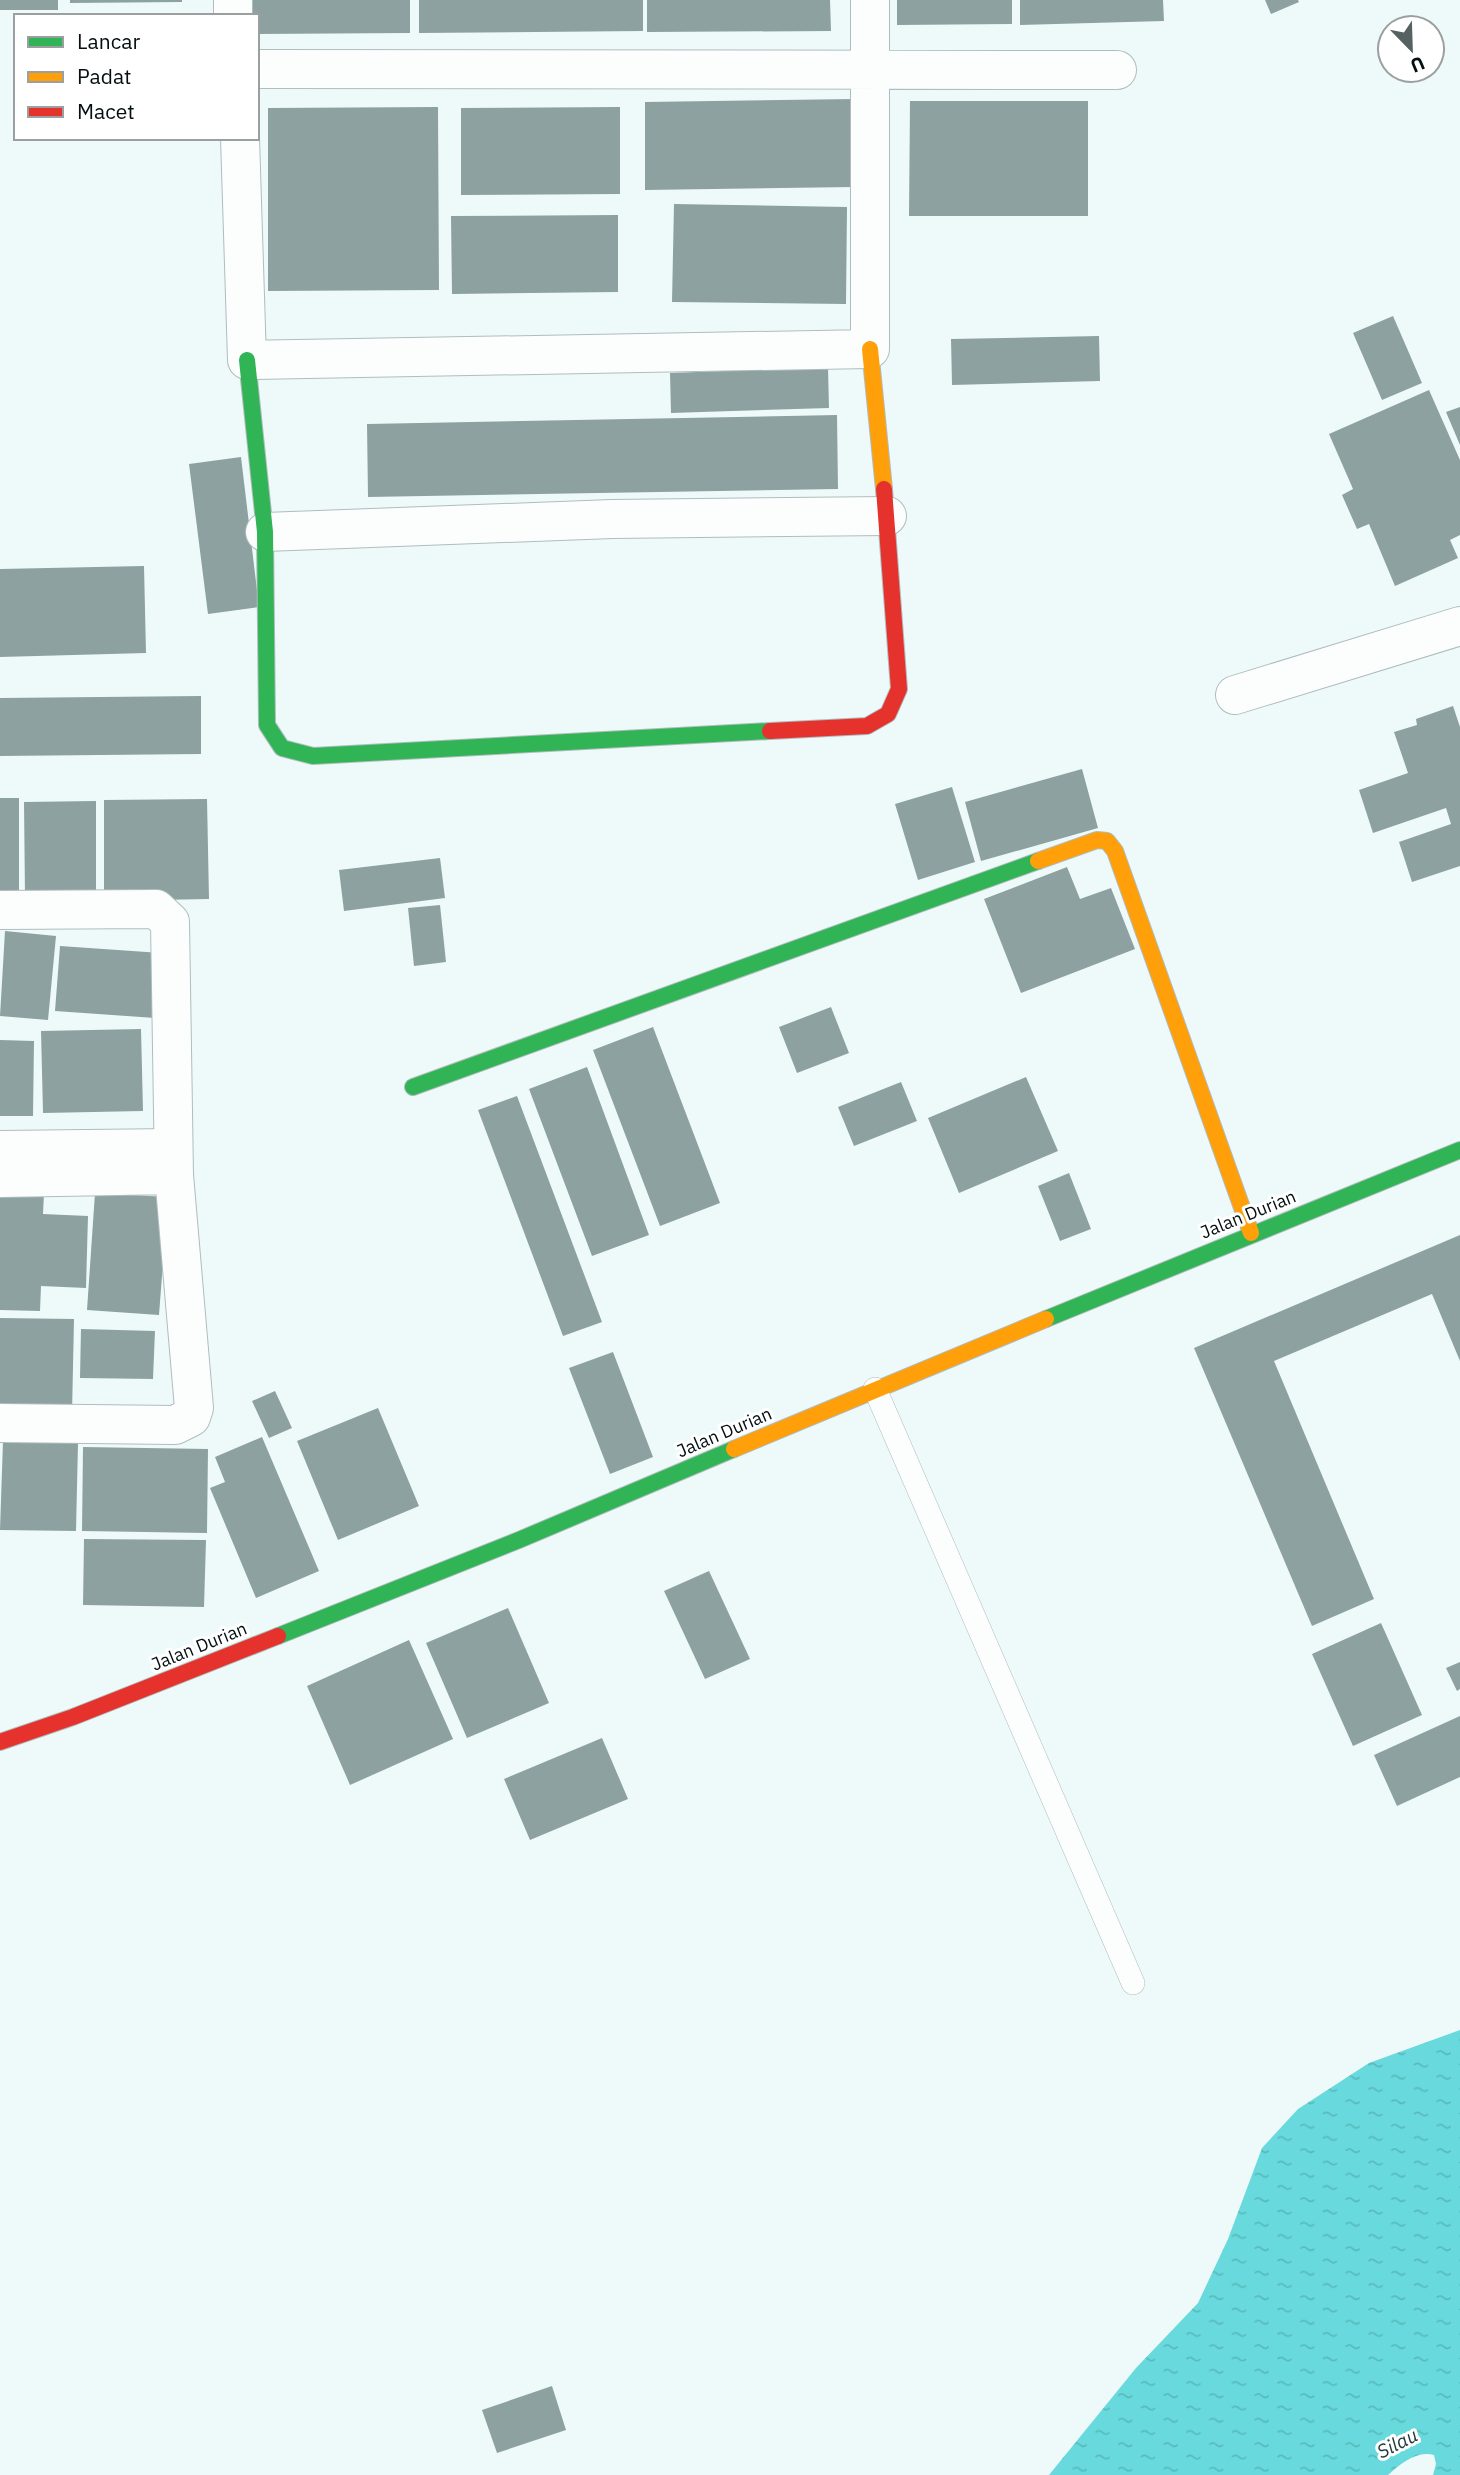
<svg xmlns="http://www.w3.org/2000/svg" width="1460" height="2475" font-family="'IBM Plex Sans',sans-serif">
	<defs>
		<pattern id="water-ripples" width="26" height="14" patternUnits="userSpaceOnUse" patternTransform="scale(1.75)"><rect width="26" height="14" fill="#68dadd"/><path d="M2 4q2-2 4 0t4 0M15 11q2-2 4 0t4 0" fill="none" stroke="#59babd"/></pattern>
	</defs>
	<rect width="100%" height="100%" fill="#eefafa"/>
	<path fill="url(#water-ripples)" d="M 1460,2030 L 1460,2475 L 1433,2475 L 1436,2464 L 1434,2455 C 1417,2450 1400,2464 1388,2475 L 1049,2475 L 1136,2368 L 1198,2303 L 1228,2239 L 1262,2148 L 1298,2109 L 1369,2063 Z"/>
	<path fill="#8da1a1" d="M 0,0 L 58,0 L 58,10 L 0,10 Z
		M 70,0 L 182,0 L 182,2 L 70,3 Z
		M 249,0 L 410,0 L 410,33 L 257,34 L 257,16 L 249,16 Z
		M 419,0 L 643,0 L 643,31 L 419,33 Z
		M 647,0 L 830,0 L 831,31 L 647,32 Z
		M 897,0 L 1012,0 L 1012,24 L 897,25 Z
		M 1020,0 L 1163,0 L 1164,21 L 1020,25 Z
		M 1265,0 L 1298,0 L 1299,2 L 1271,14 Z
		M 855,99 L 855,187 L 645,190 L 645,102 Z
		M 910,101 L 1088,101 L 1088,216 L 909,216 Z
		M 438,107 L 439,290 L 268,291 L 268,108 Z
		M 620,107 L 620,194 L 461,195 L 461,108 Z
		M 674,204 L 847,207 L 846,304 L 672,302 Z
		M 618,215 L 618,292 L 452,294 L 451,216 Z
		M 1393,316 L 1422,383 L 1382,400 L 1353,333 Z
		M 1099,336 L 1100,381 L 952,385 L 951,339 Z
		M 828,367 L 829,408 L 671,413 L 670,373 Z
		M 1429,390 L 1460,460 L 1460,535 L 1450,540 L 1458,558 L 1395,586 L 1369,524 L 1357,529 L 1342,495 L 1353,489 L 1329,434 Z
		M 1460,407 L 1460,445 L 1446,412 Z
		M 837,415 L 838,489 L 368,497 L 367,424 Z
		M 241,457 L 259,607 L 208,614 L 189,464 Z
		M 144,566 L 146,653 L 0,657 L 0,569 Z
		M 201,696 L 201,754 L 0,756 L 0,698 Z
		M 1453,706 L 1460,727 L 1460,866 L 1412,882 L 1399,842 L 1451,824 L 1446,808 L 1373,833 L 1359,790 L 1408,773 L 1394,732 L 1417,725 L 1416,719 Z
		M 1082,769 L 1098,828 L 981,861 L 965,802 Z
		M 952,787 L 975,862 L 918,880 L 895,804 Z
		M 0,798 L 19,798 L 19,895 L 0,895 Z
		M 207,799 L 209,899 L 104,901 L 104,800 Z
		M 96,801 L 96,896 L 25,897 L 24,802 Z
		M 440,858 L 445,898 L 344,911 L 339,870 Z
		M 1067,867 L 1080,899 L 1111,888 L 1135,949 L 1021,993 L 984,899 Z
		M 440,905 L 446,962 L 414,966 L 408,908 Z
		M 5,931 L 56,936 L 48,1020 L 0,1016 Z
		M 60,946 L 161,953 L 155,1018 L 55,1011 Z
		M 831,1007 L 849,1053 L 797,1073 L 779,1027 Z
		M 653,1027 L 720,1203 L 660,1226 L 593,1050 Z
		M 141,1029 L 143,1111 L 43,1113 L 41,1031 Z
		M 0,1040 L 34,1041 L 33,1116 L 0,1116 Z
		M 587,1067 L 649,1235 L 592,1256 L 529,1089 Z
		M 1026,1077 L 1058,1151 L 959,1193 L 928,1118 Z
		M 901,1082 L 917,1121 L 854,1146 L 838,1107 Z
		M 517,1096 L 602,1322 L 563,1336 L 478,1110 Z
		M 1069,1173 L 1091,1229 L 1060,1241 L 1038,1186 Z
		M 0,1192 L 44,1193 L 43,1214 L 88,1216 L 86,1288 L 41,1286 L 40,1311 L 0,1310 Z
		M 95,1193 L 168,1197 L 159,1315 L 87,1310 Z
		M 1460,1235 L 1460,1361 L 1432,1294 L 1274,1361 L 1374,1599 L 1312,1626 L 1194,1348 Z
		M 0,1318 L 74,1319 L 72,1414 L 0,1413 Z
		M 81,1329 L 155,1331 L 153,1379 L 80,1378 Z
		M 613,1352 L 653,1457 L 610,1474 L 569,1368 Z
		M 275,1391 L 292,1428 L 269,1438 L 252,1401 Z
		M 378,1408 L 419,1506 L 338,1540 L 297,1441 Z
		M 262,1437 L 319,1571 L 256,1598 L 210,1488 L 225,1482 L 215,1457 Z
		M 3,1441 L 78,1443 L 76,1531 L 0,1530 Z
		M 83,1447 L 208,1449 L 207,1533 L 82,1531 Z
		M 84,1539 L 206,1540 L 204,1607 L 83,1605 Z
		M 709,1571 L 750,1659 L 705,1679 L 664,1591 Z
		M 508,1608 L 549,1703 L 467,1738 L 426,1643 Z
		M 1381,1623 L 1422,1715 L 1353,1746 L 1312,1654 Z
		M 409,1640 L 453,1739 L 350,1785 L 307,1686 Z
		M 1460,1662 L 1460,1689 L 1457,1691 L 1446,1668 Z
		M 1460,1716 L 1460,1777 L 1397,1806 L 1374,1755 Z
		M 602,1738 L 628,1799 L 530,1840 L 504,1779 Z
		M 552,2386 L 566,2430 L 497,2453 L 482,2410 Z"/>
	<g fill="none" stroke-linecap="round" stroke-linejoin="round">
		<g stroke="#b0bcbd" stroke-width="24">
			<path id="lane" d="M 875,1389 L 1133,1983"/>
		</g>
		<g stroke="#b0bcbd" stroke-width="40">
			<path id="street" d="M 233,0 L 233,16
				M 257,69 L 1117,70
				M 240,138 L 247,360 L 870,349 L 870,0
				M 265,532 L 612,519 L 887,516
				M 1235,695 L 1460,626
				M 0,910 L 156,909 L 170,922 L 174,1175 L 194,1408 L 191,1417 L 175,1425 L 0,1423
				M 0,1150 L 173,1148
				M 0,1178 L 174,1175"/>
		</g>
		<g stroke="#b0bcbd" stroke-width="18">
			<path id="fast" d="M 247,360 L 265,532 L 267,725 L 282,748 L 313,756 L 770,731
				M 413,1087 L 1038,861
				M 1046,1319 L 1460,1150
				M 278,1636 L 519,1540 L 734,1449"/>
		</g>
		<g stroke="#b0bcbd" stroke-width="18">
			<path id="slow" d="M 870,349 L 884,489
				M 1038,861 L 1097,840 L 1107,841 L 1115,851 L 1251,1233
				M 734,1449 L 1046,1319"/>
		</g>
		<g stroke="#b0bcbd" stroke-width="18">
			<path id="jam" d="M 770,731 L 867,726 L 888,714 L 899,689 L 884,489
				M 0,1742 L 73,1717 L 278,1636"/>
		</g>
		<use href="#lane" stroke="#fcfefe" stroke-width="23"/>
		<use href="#street" stroke="#fcfefe" stroke-width="38"/>
		<use href="#fast" stroke="#30b455" stroke-width="16"/>
		<use href="#slow" stroke="#ff9f0a" stroke-width="16"/>
		<use href="#jam" stroke="#e5322d" stroke-width="16"/>
	</g>
	<g text-anchor="middle" dominant-baseline="central" stroke-width="6" stroke-linejoin="round" paint-order="stroke">
		<g font-size="18" fill="#040f10" stroke="#fff">
			<text transform="translate(1248 1214) rotate(-22)">Jalan Durian</text>
			<text transform="translate(724 1432) rotate(-23)">Jalan Durian</text>
			<text transform="translate(199 1646) rotate(-22)">Jalan Durian</text>
		</g>
		<g font-size="19" font-style="italic" fill="#20393a" stroke="#fff">
			<text transform="translate(1397 2443) rotate(-27)">Silau</text>
		</g>
	</g>
	<rect x="14" y="14" width="245" height="126" fill="#ffffff" stroke="#9b9f9f" stroke-width="2"/>
	<rect x="28" y="37" width="35" height="10" fill="#30b455" stroke="#9b9f9f" stroke-width="2"/>
	<text x="77" y="49" font-size="21" fill="#040f10">Lancar</text>
	<rect x="28" y="72" width="35" height="10" fill="#ff9f0a" stroke="#9b9f9f" stroke-width="2"/>
	<text x="77" y="84" font-size="21" fill="#040f10">Padat</text>
	<rect x="28" y="107" width="35" height="10" fill="#e5322d" stroke="#9b9f9f" stroke-width="2"/>
	<text x="77" y="119" font-size="21" fill="#040f10">Macet</text>
	<g transform="translate(1411 49) rotate(157)"><circle r="33" fill="#ffffff" stroke="#9b9f9f" stroke-width="2"/>
	<path d="M0-5L12 26L0 18L-12 26Z" fill="#566162"/>
	<text y="-10" font-size="19" font-weight="bold" text-anchor="middle" fill="#040f10">U</text>
	</g>
</svg>
